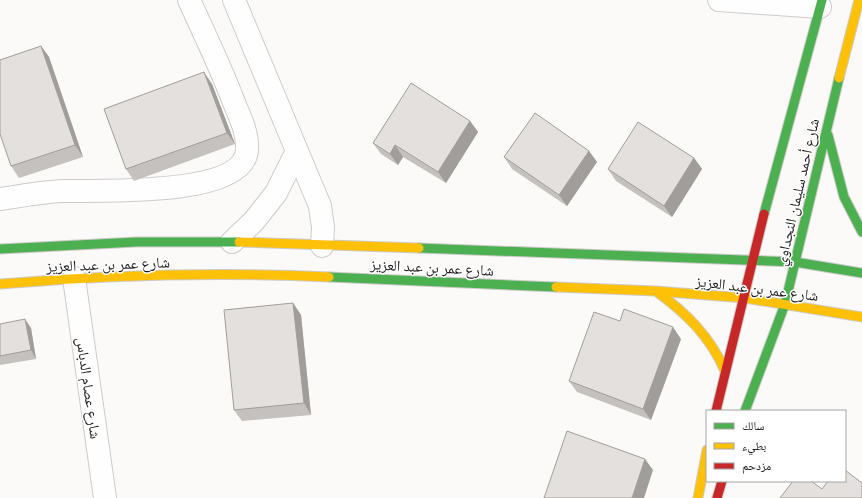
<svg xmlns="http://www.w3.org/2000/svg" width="862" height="498" font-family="'Titillium Web','Noto Naskh Arabic',sans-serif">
	<rect width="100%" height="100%" fill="#fcfaf8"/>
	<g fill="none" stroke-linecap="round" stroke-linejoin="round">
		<g stroke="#cdcbca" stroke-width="24">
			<path id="street" d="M 234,0 L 320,206 L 323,227 L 322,246
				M 719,0 L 820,7
				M 0,199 C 21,196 42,192 63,191 C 97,190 246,198 247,149 C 248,132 239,115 233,100 C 220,66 204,33 189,0
				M 232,242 L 254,221 L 276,193 L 297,151
				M 74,278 L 105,498"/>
		</g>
		<g stroke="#cdcbca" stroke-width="11">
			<path id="fast" d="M 828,135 L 844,197 L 862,232
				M 764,214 L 822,0
				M 419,248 L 795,262 L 862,273
				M 0,249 L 136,242 L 239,242
				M 329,277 L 556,287
				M 745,411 L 785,304 L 839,78"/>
		</g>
		<g stroke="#cdcbca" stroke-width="11">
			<path id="slow" d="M 839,78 L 859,0
				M 239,242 L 419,248
				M 0,284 C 109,275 220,272 329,277
				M 556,287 L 656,291 L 745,298 L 862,317
				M 656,291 C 686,313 710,336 725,371
				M 698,498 L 707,450"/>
		</g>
		<g stroke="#cdcbca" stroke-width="11">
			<path id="jam" d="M 716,411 L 764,214
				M 717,498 L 722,481"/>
		</g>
		<use href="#street" stroke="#fffefe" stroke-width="22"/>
		<use href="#fast" stroke="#4caf50" stroke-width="9"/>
		<use href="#slow" stroke="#ffc107" stroke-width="9"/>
		<use href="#jam" stroke="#c62828" stroke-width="9"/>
	</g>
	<path fill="#c4c1be" d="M 41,46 L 49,57 L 83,157 L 19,178 L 11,166 Z
		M 212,84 L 235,144 L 134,181 L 126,169 Z
		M 470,121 L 478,132 L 446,183 L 403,157 L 398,165 L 381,154 L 373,143 Z
		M 589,151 L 597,162 L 567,206 L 512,169 L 504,157 Z
		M 694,158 L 702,169 L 672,217 L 616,181 L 608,169 Z
		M 293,303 L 301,315 L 311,415 L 242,421 L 234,410 Z
		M 620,321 L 681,339 L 651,420 L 577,392 L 569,381 Z
		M 0,324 L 31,328 L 36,359 L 0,365 Z"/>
	<path fill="#a09d9b" d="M 41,46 L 49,57 L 83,157 L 75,145 Z
		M 204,72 L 212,84 L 235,144 L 227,133 Z
		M 470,121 L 478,132 L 446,183 L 438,172 Z
		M 395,145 L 403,157 L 398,165 L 390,154 Z
		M 589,151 L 597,162 L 567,206 L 559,195 Z
		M 694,158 L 702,169 L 672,217 L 664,206 Z
		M 293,303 L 301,315 L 311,415 L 304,403 Z
		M 25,319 L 31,328 L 36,359 L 31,350 Z
		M 673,327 L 681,339 L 651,420 L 643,409 Z
		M 645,459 L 653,470 L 644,498 L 632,498 Z"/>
	<path fill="#e4e0dd" stroke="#a09d9b" d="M 41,46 L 75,145 L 11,166 L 0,134 L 0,60 Z
		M 204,72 L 227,133 L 126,169 L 104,109 Z
		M 411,83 L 470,121 L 438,172 L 395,145 L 390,154 L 373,143 Z
		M 535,113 L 589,151 L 559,195 L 504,157 Z
		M 638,122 L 694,158 L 664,206 L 608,169 Z
		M 293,303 L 304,403 L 234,410 L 224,310 Z
		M 624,309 L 673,327 L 643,409 L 569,381 L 594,312 L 620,321 Z
		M 25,319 L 31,350 L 0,356 L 0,324 Z
		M 567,431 L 645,459 L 632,498 L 544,498 Z
		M 845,470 L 862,483 L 862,498 L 780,498 L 793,481 L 811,481 L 822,489 L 828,481 L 845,481 Z"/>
	<g text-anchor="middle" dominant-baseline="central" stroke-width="3" stroke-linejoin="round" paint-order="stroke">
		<g font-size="15" fill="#1f1c1c" stroke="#fff">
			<text transform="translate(797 192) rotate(-77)">شارع أحمد سليمان النجداوي</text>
			<text transform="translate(108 264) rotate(-2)">شارع عمر بن عبد العزيز</text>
			<text transform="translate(432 267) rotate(3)">شارع عمر بن عبد العزيز</text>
			<text transform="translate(757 288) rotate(7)">شارع عمر بن عبد العزيز</text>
			<text transform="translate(89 388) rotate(82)">شارع عصام الدباس</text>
		</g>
	</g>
	<rect x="706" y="410" width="140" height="72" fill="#ffffff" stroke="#a5a4a4"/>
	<rect x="714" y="423" width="20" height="6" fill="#4caf50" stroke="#a5a4a4"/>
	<text x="742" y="430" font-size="12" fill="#1f1c1c">سالك</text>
	<rect x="714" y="443" width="20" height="6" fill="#ffc107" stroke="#a5a4a4"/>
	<text x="742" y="450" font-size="12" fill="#1f1c1c">بطيء</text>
	<rect x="714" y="463" width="20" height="6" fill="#c62828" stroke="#a5a4a4"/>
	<text x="742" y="470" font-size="12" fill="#1f1c1c">مزدحم</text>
</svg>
